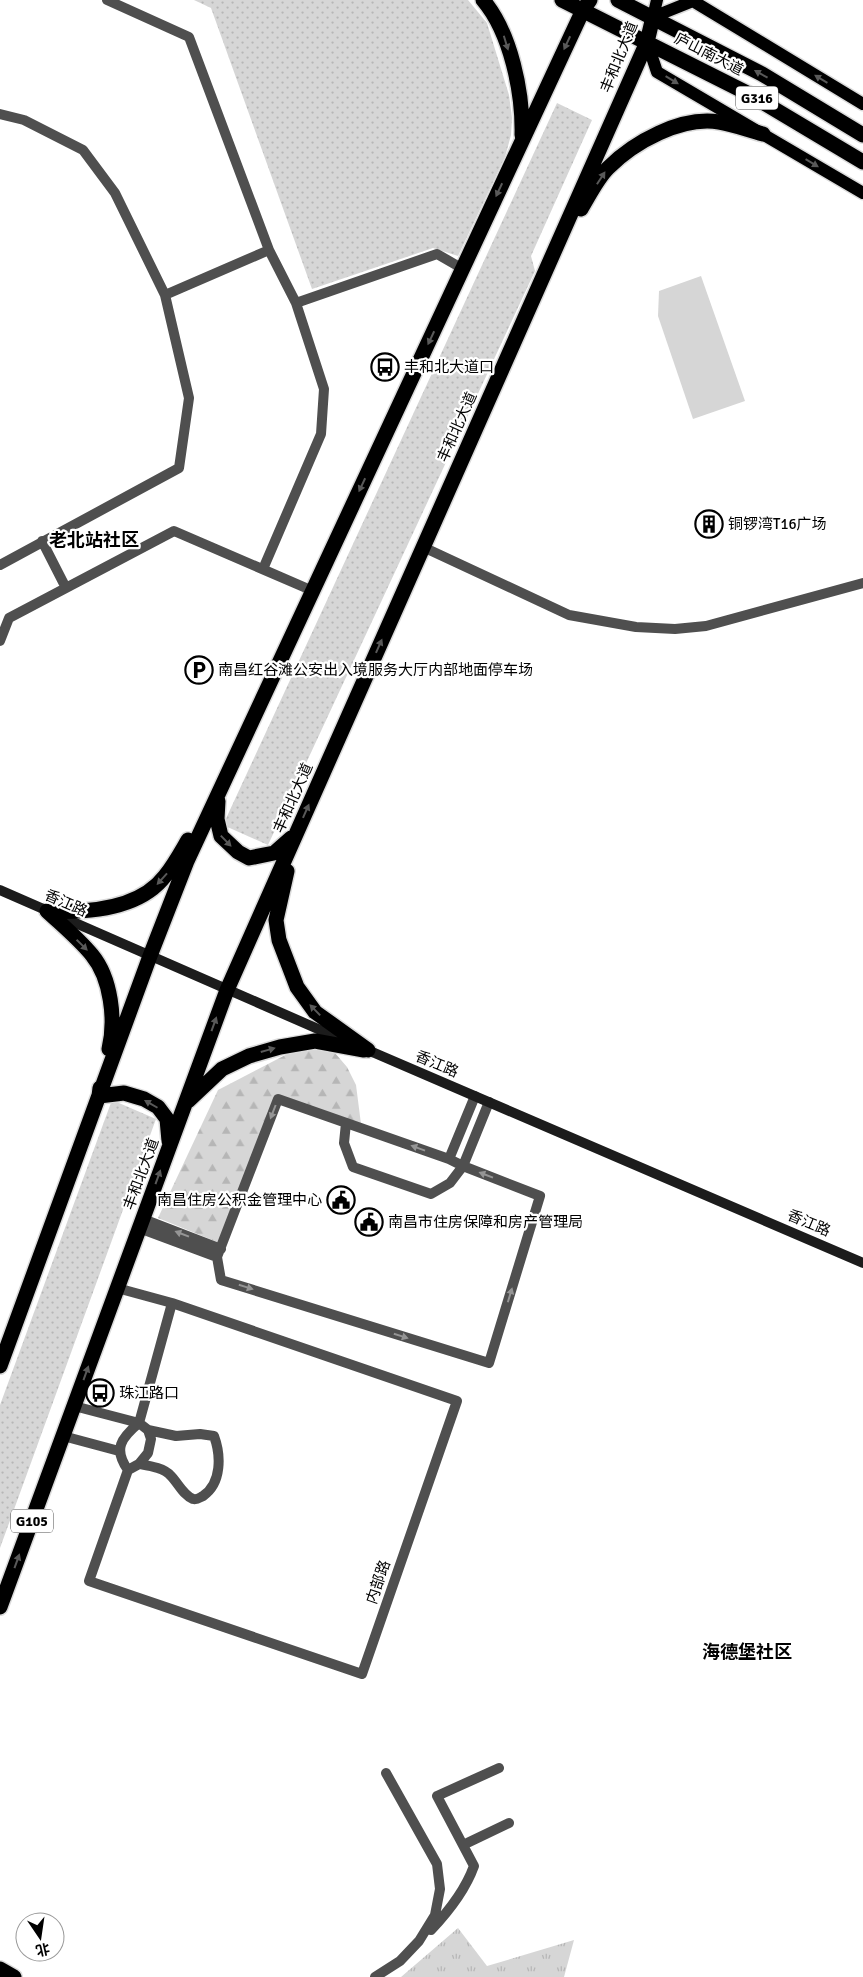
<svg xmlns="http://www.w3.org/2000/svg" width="863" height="1977" font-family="Signika,'Noto Sans SC',sans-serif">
	<defs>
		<pattern id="grass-tufts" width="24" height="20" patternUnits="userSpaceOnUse" patternTransform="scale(1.25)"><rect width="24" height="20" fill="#d6d6d6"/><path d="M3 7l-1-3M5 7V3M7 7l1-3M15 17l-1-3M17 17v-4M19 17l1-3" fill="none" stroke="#b6b6b6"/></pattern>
		<pattern id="forest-firs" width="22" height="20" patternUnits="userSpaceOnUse" patternTransform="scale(1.25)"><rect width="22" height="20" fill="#d6d6d6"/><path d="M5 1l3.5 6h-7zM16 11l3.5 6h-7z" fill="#b6b6b6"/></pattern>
		<pattern id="park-dots" width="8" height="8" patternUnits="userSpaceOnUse" patternTransform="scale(1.25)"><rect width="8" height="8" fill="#d6d6d6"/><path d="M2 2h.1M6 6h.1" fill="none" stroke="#b6b6b6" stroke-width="1.8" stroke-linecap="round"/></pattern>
	</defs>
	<rect width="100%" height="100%" fill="#fff"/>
	<path fill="url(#grass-tufts)" d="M 458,1928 L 487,1966 L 574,1940 L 564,1977 L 401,1977 Z"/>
	<path fill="url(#forest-firs)" d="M 329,1046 L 347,1067 L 356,1085 L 361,1124 L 276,1095 L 222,1244 L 158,1218 L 218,1090 L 297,1049 Z"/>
	<path fill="url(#park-dots)" d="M 194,0 L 468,0 L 487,23 L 509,95 L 512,118 L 511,135 L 505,157 L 458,256 L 433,248 L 312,289 L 211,8 Z
		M 557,103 L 592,120 L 531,256 L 535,271 L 268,845 L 223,825 Z
		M 112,1100 L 156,1119 L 0,1548 L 0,1405 Z"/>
	<path fill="#d6d6d6" d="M 701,276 L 745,401 L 693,419 L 658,316 L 659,291 Z"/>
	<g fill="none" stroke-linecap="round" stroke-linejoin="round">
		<g stroke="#dbdbdb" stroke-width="15">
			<path id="primary" d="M 653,17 L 693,1 L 863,104
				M 653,17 L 657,0
				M 647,42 L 657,72 L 863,193"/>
		</g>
		<g stroke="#dbdbdb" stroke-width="18">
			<path id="highway" d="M 483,0 C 511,33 523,93 522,135
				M 562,0 L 749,94 L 863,162
				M 618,0 L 762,74 L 863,135
				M 581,209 C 589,196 597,179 608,168 C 634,142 681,116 719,122 C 733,124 748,130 763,134
				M 218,801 L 217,819 L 221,836 L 238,852 L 249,858 L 274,853 L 291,838
				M 287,871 L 276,920 L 279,940 L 297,987 L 315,1012 L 368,1050
				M 47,911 C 62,925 79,939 92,955 C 111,978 116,1020 109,1049
				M 47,911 C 87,913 139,910 165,876 C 174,865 181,852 188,840
				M 100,1088 L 99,1096 L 124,1093 L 144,1099 L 158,1107 L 167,1119 L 169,1141
				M 188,1101 L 222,1069 L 249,1056 L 280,1047 L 315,1041 L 364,1050
				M 0,1366 L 150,956 L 187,861 L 583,10 L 590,0
				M 0,1607 L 227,990 L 647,42 L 653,17
				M 0,1969 L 14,1977"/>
		</g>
		<path stroke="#4f4f4f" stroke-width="10" d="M 107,0 L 189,37 L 269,250 L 296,303 L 437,254 L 463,269
			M 0,114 L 24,120 L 83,150 L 115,193 L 165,295 L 189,398 L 179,468 L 0,565
			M 165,295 L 269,250
			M 42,541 L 66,588
			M 263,569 L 321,434 L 324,389 L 296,303
			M 0,641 L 9,618 L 174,531 L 313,591
			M 463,1845 L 509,1823
			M 431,1930 C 449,1911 465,1891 474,1866 L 437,1796 L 499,1768
			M 375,1977 L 400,1961 L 419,1941 L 435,1915 L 440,1889 L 437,1864 L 386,1773"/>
		<path stroke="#4f4f4f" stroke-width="10" d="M 423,547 L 569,615 L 636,627 L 675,629 L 706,626 L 863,583
			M 475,1096 L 449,1159 L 278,1099 L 217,1257 L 221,1280 L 489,1363 L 540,1196 L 463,1166 L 489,1102
			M 346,1123 L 344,1143 L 353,1167 L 431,1194 L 450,1183 L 463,1166 L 449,1159
			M 143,1219 L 221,1249
			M 139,1228 L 217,1257
			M 117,1288 L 172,1303 L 457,1401 L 362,1674 L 89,1581 L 128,1470
			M 74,1406 L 139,1423 L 148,1430 L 151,1439 L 148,1453 L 139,1464 L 128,1470 C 113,1449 121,1438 139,1423 L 172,1303
			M 63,1436 L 119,1451
			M 139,1464 C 150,1466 164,1468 171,1476 C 178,1483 183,1495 193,1499 C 197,1500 199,1498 203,1496 C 222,1483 221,1455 214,1436 L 200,1434 L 176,1436 L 148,1430"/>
		<path stroke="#1c1c1c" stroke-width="10" d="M 0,890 L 350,1043
			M 363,1048 L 863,1263"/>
		<use href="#primary" stroke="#000" stroke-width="12"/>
		<use href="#highway" stroke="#000" stroke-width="15"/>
	</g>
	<defs><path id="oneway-solid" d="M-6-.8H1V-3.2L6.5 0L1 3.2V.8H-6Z" transform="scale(1.25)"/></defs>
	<g fill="#595959">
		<use href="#oneway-solid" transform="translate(506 43) rotate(73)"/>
		<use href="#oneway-solid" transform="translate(567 43) rotate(115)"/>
		<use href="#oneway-solid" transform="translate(761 74) rotate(-151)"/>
		<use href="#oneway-solid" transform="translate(821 79) rotate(-149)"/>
		<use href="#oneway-solid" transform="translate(672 80) rotate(31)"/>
		<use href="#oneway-solid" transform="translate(812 163) rotate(31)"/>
		<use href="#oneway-solid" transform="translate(601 178) rotate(-57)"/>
		<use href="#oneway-solid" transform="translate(499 190) rotate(115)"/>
		<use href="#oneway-solid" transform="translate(431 338) rotate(115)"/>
		<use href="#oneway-solid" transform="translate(362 485) rotate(115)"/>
		<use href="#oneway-solid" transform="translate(379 646) rotate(-66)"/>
		<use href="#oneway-solid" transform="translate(306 811) rotate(-66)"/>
		<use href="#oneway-solid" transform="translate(226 841) rotate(46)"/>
		<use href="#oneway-solid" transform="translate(162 879) rotate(132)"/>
		<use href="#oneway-solid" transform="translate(82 945) rotate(44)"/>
		<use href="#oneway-solid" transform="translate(315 1010) rotate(-134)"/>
		<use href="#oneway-solid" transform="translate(214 1024) rotate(-70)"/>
		<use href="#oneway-solid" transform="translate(268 1050) rotate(-16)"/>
		<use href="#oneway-solid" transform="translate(151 1104) rotate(-150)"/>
		<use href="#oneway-solid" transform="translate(158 1177) rotate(-70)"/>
		<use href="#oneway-solid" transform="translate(86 1373) rotate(-70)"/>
		<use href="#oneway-solid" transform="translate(17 1561) rotate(-70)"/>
	</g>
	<g fill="#959595">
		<use href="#oneway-solid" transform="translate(273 1112) rotate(111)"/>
		<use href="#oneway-solid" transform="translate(418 1148) rotate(-160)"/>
		<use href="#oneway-solid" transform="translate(486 1175) rotate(-159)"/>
		<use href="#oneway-solid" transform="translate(182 1234) rotate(-159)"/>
		<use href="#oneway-solid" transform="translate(246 1287) rotate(17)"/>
		<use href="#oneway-solid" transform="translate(510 1295) rotate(-73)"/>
		<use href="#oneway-solid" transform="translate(401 1336) rotate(17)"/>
	</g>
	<defs>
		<g id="bus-ring" transform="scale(1.4375)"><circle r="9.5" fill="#fff" stroke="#000" stroke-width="1.5"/><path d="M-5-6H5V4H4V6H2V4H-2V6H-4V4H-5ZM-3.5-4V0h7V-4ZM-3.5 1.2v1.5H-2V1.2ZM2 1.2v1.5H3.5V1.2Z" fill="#000"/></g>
		<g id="building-ring" transform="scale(1.4375)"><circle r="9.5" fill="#fff" stroke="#000" stroke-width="1.5"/><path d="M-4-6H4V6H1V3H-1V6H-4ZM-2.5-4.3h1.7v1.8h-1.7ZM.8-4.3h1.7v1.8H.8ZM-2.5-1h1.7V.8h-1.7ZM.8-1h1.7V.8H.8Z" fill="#000"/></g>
		<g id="parking-ring" transform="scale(1.4375)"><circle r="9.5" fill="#fff" stroke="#000" stroke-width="1.5"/><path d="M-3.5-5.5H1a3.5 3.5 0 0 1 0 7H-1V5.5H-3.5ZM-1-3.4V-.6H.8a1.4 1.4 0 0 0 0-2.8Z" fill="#000"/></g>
		<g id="civic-ring" transform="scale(1.4375)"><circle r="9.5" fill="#fff" stroke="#000" stroke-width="1.5"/><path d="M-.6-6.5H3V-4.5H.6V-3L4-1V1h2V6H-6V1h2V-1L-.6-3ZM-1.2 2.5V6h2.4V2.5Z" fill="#000"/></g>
	</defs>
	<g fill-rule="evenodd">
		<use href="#bus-ring" x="385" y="367"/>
		<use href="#building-ring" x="709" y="524"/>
		<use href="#parking-ring" x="199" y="670"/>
		<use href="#civic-ring" x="341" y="1200"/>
		<use href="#civic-ring" x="369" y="1222"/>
		<use href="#bus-ring" x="100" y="1393"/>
	</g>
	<g text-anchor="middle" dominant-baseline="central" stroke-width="4.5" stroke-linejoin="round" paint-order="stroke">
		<g fill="#fff" stroke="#4c4c4c" stroke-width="1">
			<rect x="736" y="86.5" width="42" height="23" rx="4"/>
			<rect x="11" y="1509.5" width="42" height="23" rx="4"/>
		</g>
		<g font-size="14" font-weight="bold" fill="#000">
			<text x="757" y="98">G316</text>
			<text x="32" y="1521">G105</text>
		</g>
		<g font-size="15" fill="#000" stroke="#fff">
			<text transform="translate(709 54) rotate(27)">庐山南大道</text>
			<text transform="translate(619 57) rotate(-68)">丰和北大道</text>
			<text transform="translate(457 427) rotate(-66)">丰和北大道</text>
			<text transform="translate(293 798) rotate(-66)">丰和北大道</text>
			<text transform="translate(66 903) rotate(24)">香江路</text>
			<text transform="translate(437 1064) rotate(23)">香江路</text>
			<text transform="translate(141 1174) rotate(-70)">丰和北大道</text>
			<text transform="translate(809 1223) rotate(23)">香江路</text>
			<text transform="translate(378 1582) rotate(-71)">内部路</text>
		</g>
		<g font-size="15" fill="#000" stroke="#fff" text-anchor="start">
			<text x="404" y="367">丰和北大道口</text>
			<text x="728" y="524">铜锣湾T16广场</text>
			<text x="218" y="670">南昌红谷滩公安出入境服务大厅内部地面停车场</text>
			<text x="322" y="1200" text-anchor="end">南昌住房公积金管理中心</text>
			<text x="388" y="1222">南昌市住房保障和房产管理局</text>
			<text x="119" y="1393">珠江路口</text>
		</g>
		<g font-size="18" font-weight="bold" fill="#000" stroke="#fff">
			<text x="94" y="540">老北站社区</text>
			<text x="747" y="1652">海德堡社区</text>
		</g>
	</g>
	<g transform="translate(40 1937) rotate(167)"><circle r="24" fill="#ffffff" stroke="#999999"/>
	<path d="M0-4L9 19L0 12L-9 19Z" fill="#000000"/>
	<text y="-8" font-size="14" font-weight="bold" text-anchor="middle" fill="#000000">北</text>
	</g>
</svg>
